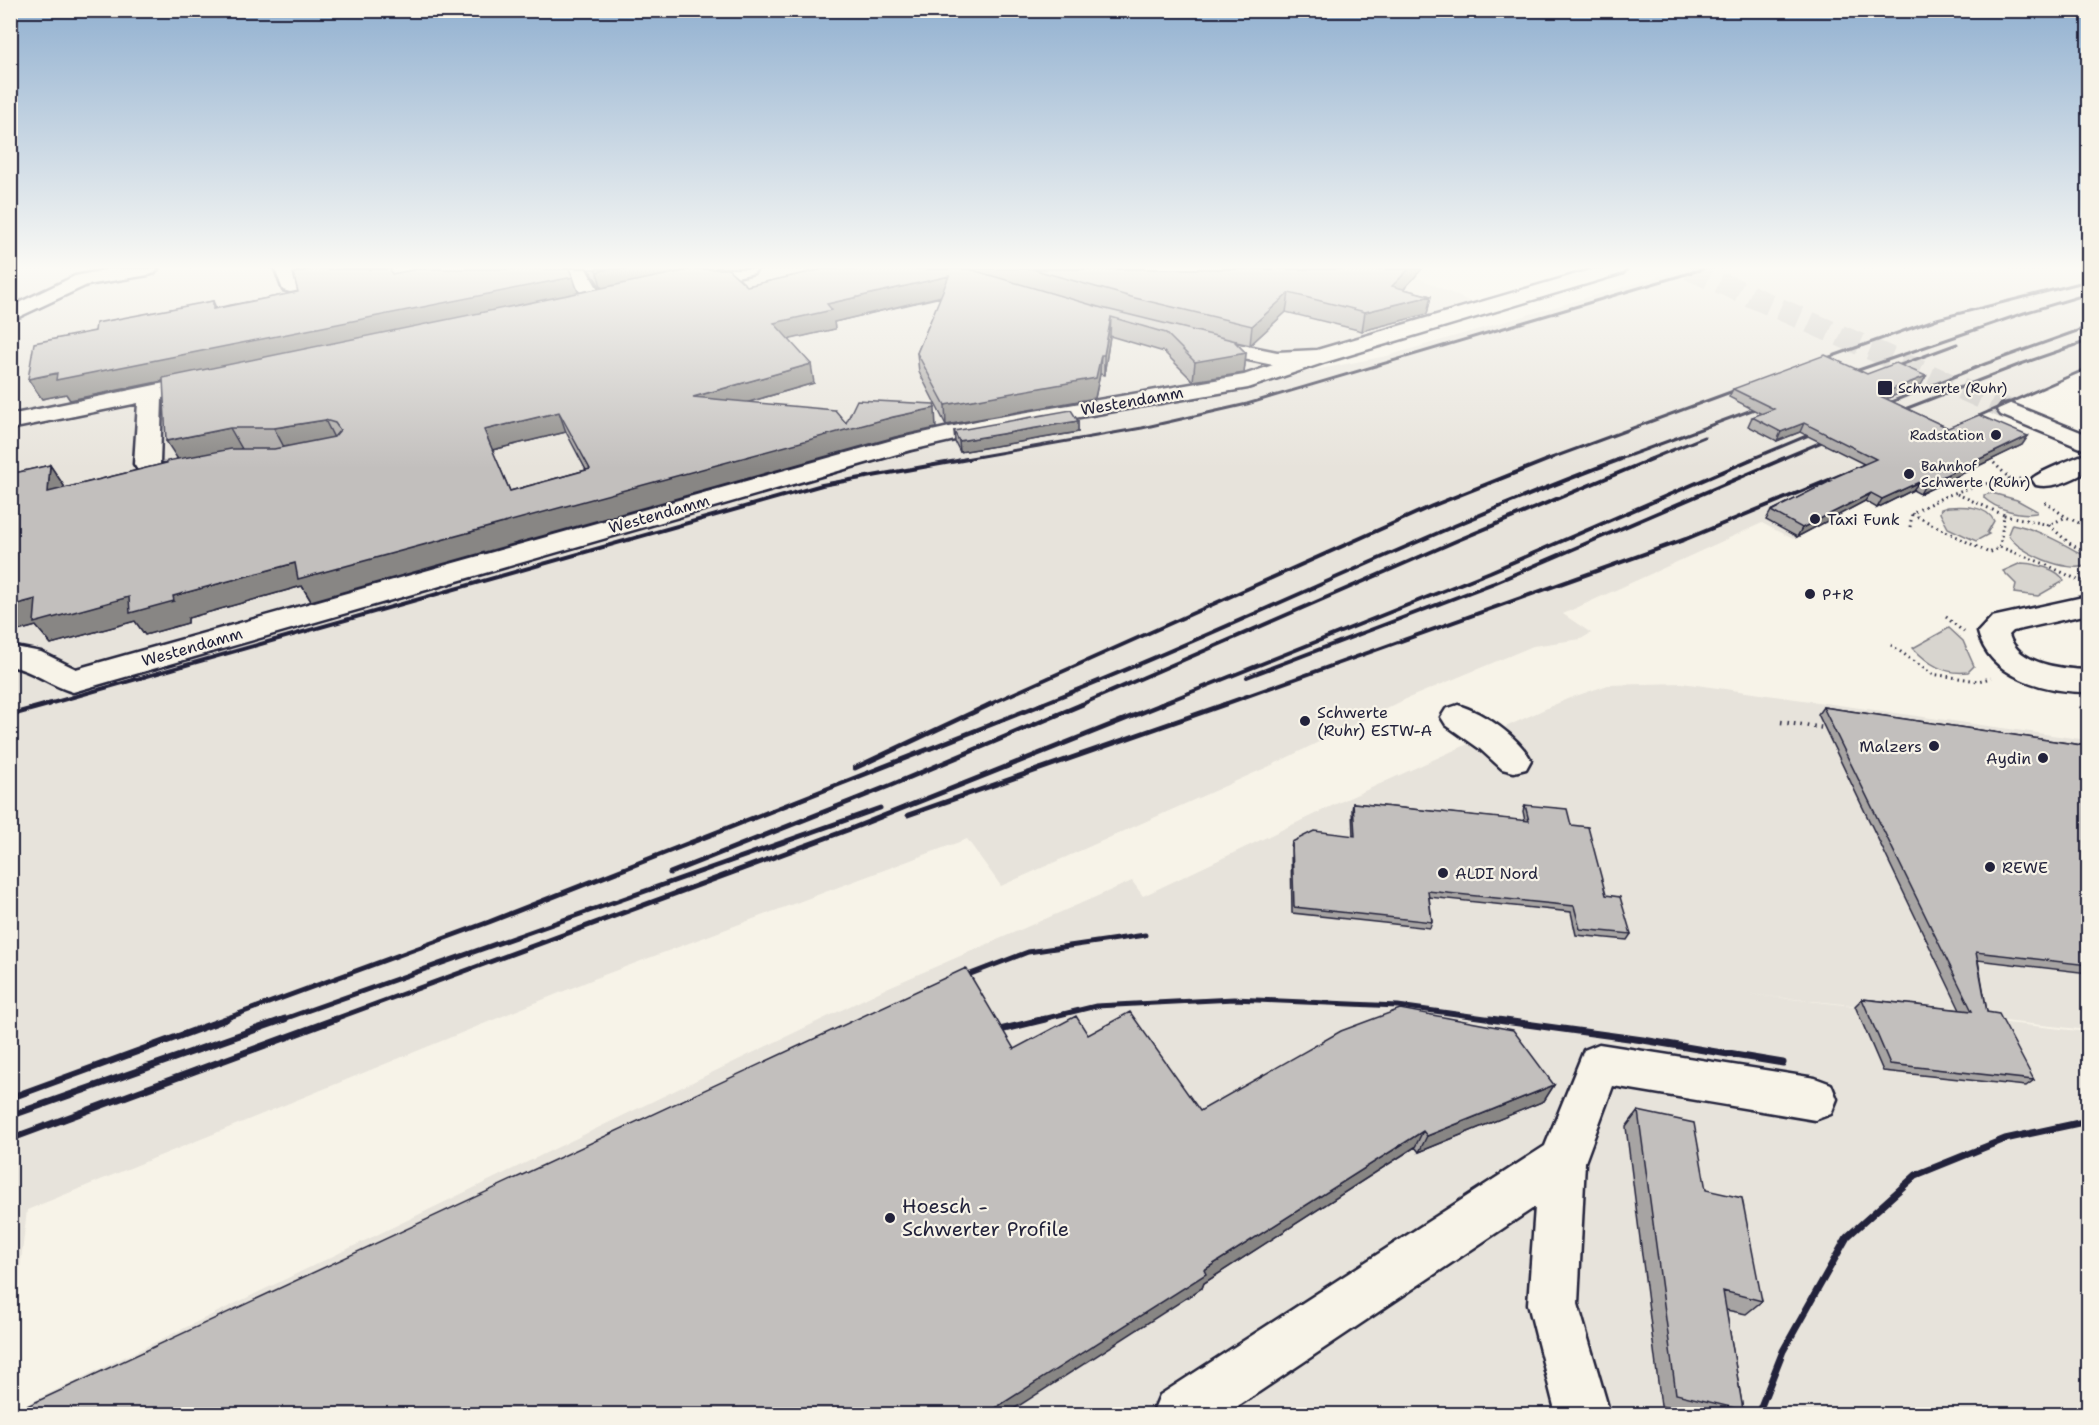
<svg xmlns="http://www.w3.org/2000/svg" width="2099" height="1425" font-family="'Shantell Sans',sans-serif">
	<rect width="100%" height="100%" fill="#f7f3e8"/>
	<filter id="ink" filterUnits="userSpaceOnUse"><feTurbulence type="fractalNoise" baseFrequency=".0167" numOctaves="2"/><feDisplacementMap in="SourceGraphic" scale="12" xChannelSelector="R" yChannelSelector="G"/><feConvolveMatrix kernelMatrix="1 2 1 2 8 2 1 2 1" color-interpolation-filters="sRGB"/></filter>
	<g filter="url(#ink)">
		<path fill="#e7e3db" d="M 11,269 L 1406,269 L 1404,271 L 1477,305 L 1252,374 L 962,426 L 73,681 L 907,449 L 1387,356 L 1685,269 L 2088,269 L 2088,368 L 1968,420 L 2023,445 L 1920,494 L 1913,491 L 1877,508 L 1862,500 L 1845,512 L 1793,539 L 1762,523 L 1563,614 L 1591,633 L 1581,639 L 1533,646 L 1406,699 L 1272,765 L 1001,886 L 967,839 L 601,976 L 27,1210 L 13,1329 L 11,1330 Z
			M 1682,683 L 2080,739 L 2088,743 L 2088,1030 L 1747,994 L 2088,1032 L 2088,1414 L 11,1414 L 11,1412 L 889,987 L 1132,881 L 1143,896 L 1338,803 L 1567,699 L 1608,685 Z"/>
		<path fill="#d8d5cf" stroke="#7d7c85" stroke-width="1.5" d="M 1992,493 L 2017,500 L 2037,511 L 2036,513 C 2020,516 1996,509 1984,498 L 1984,495 Z
			M 1948,507 C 1963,506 1986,505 1994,521 L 1987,533 L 1989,534 L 1976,541 L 1948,528 L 1940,513 L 1941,509 Z
			M 2012,524 C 2035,528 2068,546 2088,558 L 2088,565 C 2069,574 2017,553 2008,534 Z
			M 2021,563 C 2034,563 2059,569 2064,581 L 2038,596 L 2014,593 L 2016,584 L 2003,571 Z
			M 1949,628 L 1963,641 L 1974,666 L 1968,672 C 1945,675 1928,664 1913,648 Z"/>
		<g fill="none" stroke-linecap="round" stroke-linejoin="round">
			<path stroke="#ccc9c5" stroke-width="22" stroke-dasharray="22 11" stroke-linecap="butt" d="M 1689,269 L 2009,410"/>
			<g stroke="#22223b" stroke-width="5">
				<path id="minor" d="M 110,269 L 158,269 L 155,273 L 148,275 L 87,285 L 10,321 L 10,307 L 75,276 Z
					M 275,269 L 295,269 L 298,278 L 346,269 L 389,269 L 386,273 L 379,275 L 290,292 L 283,290 Z
					M 566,269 L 586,269 L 605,301 L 602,305 L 595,307 L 588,305 Z
					M 718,269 L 757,269 L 754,273 L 687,288 L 680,286 L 677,282 L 680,278 Z
					M 1594,269 L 1626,269 L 1623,273 L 1326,362 L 1248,388 L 981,434 L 911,450 L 73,692 C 51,686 33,670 10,666 L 10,646 L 41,652 L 76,669 L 896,439 L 981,420 L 1244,375 L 1273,365 L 1195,349 L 1192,344 L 1195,339 L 1203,337 L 1277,352 L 1317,350 Z
					M 208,374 L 216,376 L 220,381 L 216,386 L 162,398 L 160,464 C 174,466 187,460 201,464 L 205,469 L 201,474 L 171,481 L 141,475 L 134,464 L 138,403 L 10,429 L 10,415 Z
					M 2088,453 L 2088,471 C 2073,479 2054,489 2036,485 L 2032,479 C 2036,473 2079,456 2088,453 Z
					M 2088,596 L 2088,614 L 2013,631 L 2009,635 C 2018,665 2062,669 2088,670 L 2088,692 C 2046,692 1990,678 1978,632 L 1992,617 Z
					M 1458,705 C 1484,713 1518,736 1531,760 L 1526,769 L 1514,772 L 1502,769 L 1480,749 L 1446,725 L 1441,717 L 1446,709 Z
					M 1599,1044 L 1815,1078 L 1831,1084 L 1837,1099 L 1831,1114 L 1815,1120 L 1613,1086 L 1585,1162 L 1578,1304 L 1610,1414 L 1556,1414 L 1528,1304 L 1535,1207 L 1226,1414 L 1152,1414 L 1160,1395 L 1545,1146 L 1584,1050 Z"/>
			</g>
			<g stroke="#22223b" stroke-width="5">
				<path id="major" d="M 2009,403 L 2088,435 L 2088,451 L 2001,415 L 1997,410 L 2001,405 Z"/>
			</g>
			<path stroke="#22223b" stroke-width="3" stroke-dasharray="1.5 4" stroke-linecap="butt" d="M 1990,459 L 2011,480
				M 1957,494 L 2004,515 L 2000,547
				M 2045,502 L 2066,517 L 2088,527
				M 1912,514 L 1989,553 L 2000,547 L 2045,564 L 2080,581 L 2088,578
				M 2004,515 L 2049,525 L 2066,517
				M 2049,525 L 2069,543 L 2088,554
				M 1910,527 L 1912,514 C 1945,493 1981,482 2020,479
				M 1946,617 L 1965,633
				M 1891,645 L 1932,674 L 1978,681 L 1991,678"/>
			<path stroke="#22223b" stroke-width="4.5" stroke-dasharray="1.5 5" stroke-linecap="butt" d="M 2081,706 L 2088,719
				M 1781,722 L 1824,728"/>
			<use href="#minor" fill="#f7f3e8" fill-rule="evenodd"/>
			<use href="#major" fill="#f7f3e8" fill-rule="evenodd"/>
			<path stroke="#22223b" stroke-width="3" d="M 1813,363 L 1937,319 L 2088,281
				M 1884,371 L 1957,344
				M 1841,376 L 2024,313 L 2088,294
				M 1876,408 L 1985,364 L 2088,327
				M 1892,414 L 2021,364 L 2088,341
				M 1965,422 L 2088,368
				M 959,460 L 1142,428 L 1247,404 L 1703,269
				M 1546,460 L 1747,386
				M 1617,460 L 1768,404
				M 1648,460 L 1704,437
				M 1749,460 L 1823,429
				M 1779,460 L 1836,436"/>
			<path stroke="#22223b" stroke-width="4" d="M 1247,677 L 1494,583 L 1783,459
				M 45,705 L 822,485 L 968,459
				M 988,705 L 1432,506 L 1550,459
				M 1039,705 C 1235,628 1424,532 1621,459
				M 1080,705 L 1456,541 L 1652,459
				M 1159,705 L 1490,572 L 1752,459
				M 1222,705 L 1686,539 L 1841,475"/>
			<path stroke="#22223b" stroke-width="5" d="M 10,715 L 50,704
				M 855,768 L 991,704
				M 908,815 L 1226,704
				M 670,873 L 889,786 L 1083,704
				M 955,980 L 1028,952 L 1145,935
				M 222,1020 L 489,922 L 1043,704
				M 281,1020 L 880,808
				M 332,1020 L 853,828 L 1163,704
				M 1039,1020 L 1096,1006 L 1234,999 L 1398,1006 L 1500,1020"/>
			<path stroke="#22223b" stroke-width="7" d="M 1490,1019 L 1643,1040 L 1783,1063
				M 1000,1030 L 1045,1019
				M 10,1098 L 226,1019
				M 10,1116 L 285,1019
				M 10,1139 L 336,1019
				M 1758,1414 L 1783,1351 L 1847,1237 L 1916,1175 L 2005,1139 L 2088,1121"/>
		</g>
		<path fill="#a7a4a3" stroke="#22223b" stroke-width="1.5" fill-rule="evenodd" d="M 297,269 L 392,274 L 578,293 L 601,288 L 589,269 L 728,269 L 747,286 L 824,269 L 1422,269 L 1404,289 L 1431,296 L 1427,314 L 1362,331 L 1286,312 L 1250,345 L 1236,342 L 1236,343 L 1246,353 L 1244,373 L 1193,381 L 1164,352 L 1110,336 L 1104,375 L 1100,374 L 1095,398 L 946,425 L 919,372 L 917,353 L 941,297 L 834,322 L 835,329 L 789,339 L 814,383 L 749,402 L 846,423 L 936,428 L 895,437 L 311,601 L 302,586 L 188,618 L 188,623 L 145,635 L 135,621 L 51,644 L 36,626 L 10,633 L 10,474 L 50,465 L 64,486 L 64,488 L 167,463 L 177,459 L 164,381 L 70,400 L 66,394 L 42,399 L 28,379 L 95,331 L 213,301 L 216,308 L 298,292 L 298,272 ZM 566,432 L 586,470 L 510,491 L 492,450 Z
			M 1867,374 L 1926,376 L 1921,385 L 1886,399 L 1948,428 L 2028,436 L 2022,445 L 1920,494 L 1913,490 L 1877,508 L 1865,501 L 1797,537 L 1766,520 L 1771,511 L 1825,484 L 1828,480 L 1864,464 L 1800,432 L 1777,441 L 1748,426 L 1752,417 L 1762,414 L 1729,397 L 1733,389 Z
			M 1078,421 L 1078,432 L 960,452 L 955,442 L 954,431 Z
			M 1823,707 L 2088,746 L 2088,973 L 1978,960 L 1987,1012 L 2034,1080 L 2026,1086 L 1883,1071 L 1855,1006 L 1862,999 L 1960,1010 L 1818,714 Z
			M 1353,803 L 1525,821 L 1523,811 L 1525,805 L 1571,825 L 1606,895 L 1631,934 L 1627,940 L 1576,935 L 1571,912 L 1429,897 L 1432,922 L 1430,928 L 1292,913 L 1291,849 L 1292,842 L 1353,836 L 1352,810 Z
			M 1088,1035 L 1200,1111 L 1554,1085 L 1544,1101 L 1419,1152 L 1415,1147 L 1204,1283 L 1202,1288 L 1014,1049 Z
			M 1638,1111 L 1706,1190 L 1762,1301 L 1746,1314 L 1726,1310 L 1743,1410 L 1737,1414 L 1695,1414 L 1661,1406 L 1626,1127 Z"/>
		<path fill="#888684" stroke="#22223b" stroke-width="1.5" d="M 297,269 L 332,269 L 300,275 Z
			M 608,269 L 704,269 L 602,290 L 597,272 Z
			M 1409,269 L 1422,269 L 1389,305 L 1392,286 Z
			M 949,276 L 950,294 L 834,322 L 835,329 L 778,342 L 774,323 L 827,304 Z
			M 573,277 L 579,295 L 70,400 L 66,394 L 42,399 L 28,379 Z
			M 1289,293 L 1286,312 L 1250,345 L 1252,326 Z
			M 1431,296 L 1427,314 L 1362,331 L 1365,312 Z
			M 1111,317 L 1110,336 L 1104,375 L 1104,355 Z
			M 1236,341 L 1234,355 L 1246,353 L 1244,373 L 1193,381 L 1195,362 Z
			M 1101,355 L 1100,374 L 1095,398 L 946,425 L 945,405 Z
			M 811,364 L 814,383 L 697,417 L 693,397 Z
			M 1926,376 L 1921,385 L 1873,404 L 1878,395 Z
			M 935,408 L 936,428 L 895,437 L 311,601 L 302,586 L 188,618 L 188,623 L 145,635 L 135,621 L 51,644 L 36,626 L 10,633 L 10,606 L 36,599 L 173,596 L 295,563 L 893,417 Z
			M 559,412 L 566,432 L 492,450 L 484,430 Z
			M 325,420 L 335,440 L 285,449 L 274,428 Z
			M 1078,421 L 1078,432 L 960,452 L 959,441 Z
			M 1804,423 L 1800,432 L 1777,441 L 1781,432 Z
			M 230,428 L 242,449 L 179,461 L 166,441 Z
			M 2028,436 L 2022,445 L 1920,494 L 1925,485 Z
			M 50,465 L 64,486 L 63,513 L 48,492 Z
			M 1919,482 L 1913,490 L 1877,508 L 1882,499 Z
			M 1871,493 L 1865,501 L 1797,537 L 1802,528 Z
			M 1554,1085 L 1544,1101 L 1419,1152 L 1427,1136 Z
			M 1423,1131 L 1415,1147 L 1204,1283 L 1202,1288 L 1006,1414 L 986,1414 L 1204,1270 Z"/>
		<path fill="#c2bfbd" stroke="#22223b" stroke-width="1.5" fill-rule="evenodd" d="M 314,269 L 390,269 L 392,274 L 417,269 L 569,269 L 573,277 L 56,380 L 57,373 L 28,379 L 34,343 L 95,331 L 96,323 L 213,301 L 213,309 L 298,292 L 293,273 Z
			M 595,269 L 608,269 L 597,272 Z
			M 694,269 L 728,269 L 747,286 L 824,269 L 969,269 L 1102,308 L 1236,341 L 1235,342 L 1246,353 L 1195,362 L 1166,333 L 1111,317 L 1104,355 L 1101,355 L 1096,378 L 945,405 L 917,353 L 949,276 L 827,304 L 832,310 L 774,323 L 811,364 L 693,397 L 835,410 L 846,423 L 857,400 L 934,404 L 935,408 L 893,417 L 298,579 L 295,563 L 173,596 L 174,601 L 130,613 L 129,597 L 34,623 L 36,599 L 10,606 L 10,474 L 50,465 L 48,492 L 167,463 L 167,461 L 231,449 L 274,449 L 334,437 L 340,430 L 335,423 L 325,420 L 274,428 L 230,428 L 166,441 L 163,378 ZM 559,412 L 590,469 L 510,491 L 484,430 Z
			M 1032,269 L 1409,269 L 1392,286 L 1431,296 L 1365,312 L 1289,293 L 1252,326 L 1135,298 Z
			M 1825,355 L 1867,374 L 1896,363 L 1926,376 L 1878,395 L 1948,428 L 1979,415 L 2028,436 L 1925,485 L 1919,482 L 1882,499 L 1871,493 L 1802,528 L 1771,511 L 1831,481 L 1828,480 L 1876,459 L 1804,423 L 1781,432 L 1752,417 L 1774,409 L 1733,389 Z
			M 1071,410 L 1078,421 L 959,441 L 954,431 Z
			M 1823,707 L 2088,746 L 2088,965 L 1976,952 L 1987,1012 L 1999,1014 L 2034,1080 L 1890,1064 L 1862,999 L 1972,1011 Z
			M 1353,803 L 1529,821 L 1525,805 L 1567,809 L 1571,825 L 1588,827 L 1606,895 L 1620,897 L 1631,934 L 1580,929 L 1574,906 L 1428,891 L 1432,922 L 1294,907 L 1292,842 L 1314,831 L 1355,836 Z
			M 966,968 L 1014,1049 L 1076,1016 L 1088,1035 L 1130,1012 L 1200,1111 L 1341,1031 L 1400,1009 L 1513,1030 L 1554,1085 L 1427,1136 L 1423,1131 L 1204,1270 L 1206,1274 L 986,1414 L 10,1414 Z
			M 1638,1111 L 1694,1123 L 1706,1190 L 1742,1198 L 1762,1301 L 1723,1291 L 1743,1410 L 1676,1394 Z"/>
	</g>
	<linearGradient id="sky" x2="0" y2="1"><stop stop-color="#91b0d0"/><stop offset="0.57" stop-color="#fbfaf5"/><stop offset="1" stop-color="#fbfaf5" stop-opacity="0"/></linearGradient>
	<rect width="2099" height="469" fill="url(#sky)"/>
	<g fill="#22223b" stroke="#f7f3e8" stroke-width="2">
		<rect x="1877" y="380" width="16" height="16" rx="3"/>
		<circle cx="1996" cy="435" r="6"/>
		<circle cx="1909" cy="474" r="6"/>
		<circle cx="1815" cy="519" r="6"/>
		<circle cx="1810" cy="594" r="6"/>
		<circle cx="1305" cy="721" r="6"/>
		<circle cx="1934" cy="746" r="6"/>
		<circle cx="2043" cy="758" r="6"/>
		<circle cx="1990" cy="867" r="6"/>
		<circle cx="1443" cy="873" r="6"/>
		<circle cx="890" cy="1218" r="6"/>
	</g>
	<g text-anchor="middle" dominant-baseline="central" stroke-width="4.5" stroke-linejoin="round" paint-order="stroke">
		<g font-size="14" fill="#22223b" stroke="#f7f3e8" text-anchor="start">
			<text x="1898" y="388">Schwerte (Ruhr)</text>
			<text x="1984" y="435" text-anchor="end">Radstation</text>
			<text x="1921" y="466">Bahnhof<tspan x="1921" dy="16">Schwerte (Ruhr)</tspan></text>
		</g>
		<g font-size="16" fill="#22223b" stroke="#f7f3e8">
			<text transform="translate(1132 401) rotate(-10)">Westendamm</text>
			<text transform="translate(659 514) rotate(-16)">Westendamm</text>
			<text transform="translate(192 647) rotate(-16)">Westendamm</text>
		</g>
		<g font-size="16" fill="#22223b" stroke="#f7f3e8" text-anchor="start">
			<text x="1827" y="519">Taxi Funk</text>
			<text x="1822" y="594">P+R</text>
			<text x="1317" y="712">Schwerte<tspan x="1317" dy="18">(Ruhr) ESTW-A</tspan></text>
			<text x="1922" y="746" text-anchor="end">Malzers</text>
			<text x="2031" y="758" text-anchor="end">Aydin</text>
			<text x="2002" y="867">REWE</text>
			<text x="1455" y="873">ALDI Nord</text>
		</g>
		<g font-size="20" fill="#22223b" stroke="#f7f3e8" text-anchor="start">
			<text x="902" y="1206">Hoesch -<tspan x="902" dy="23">Schwerter Profile</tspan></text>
		</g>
	</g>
	<rect width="2099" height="1425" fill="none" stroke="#f7f3e8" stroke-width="36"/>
	<rect x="18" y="18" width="2063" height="1389" fill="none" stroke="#22223b" stroke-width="2" filter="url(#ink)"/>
</svg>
